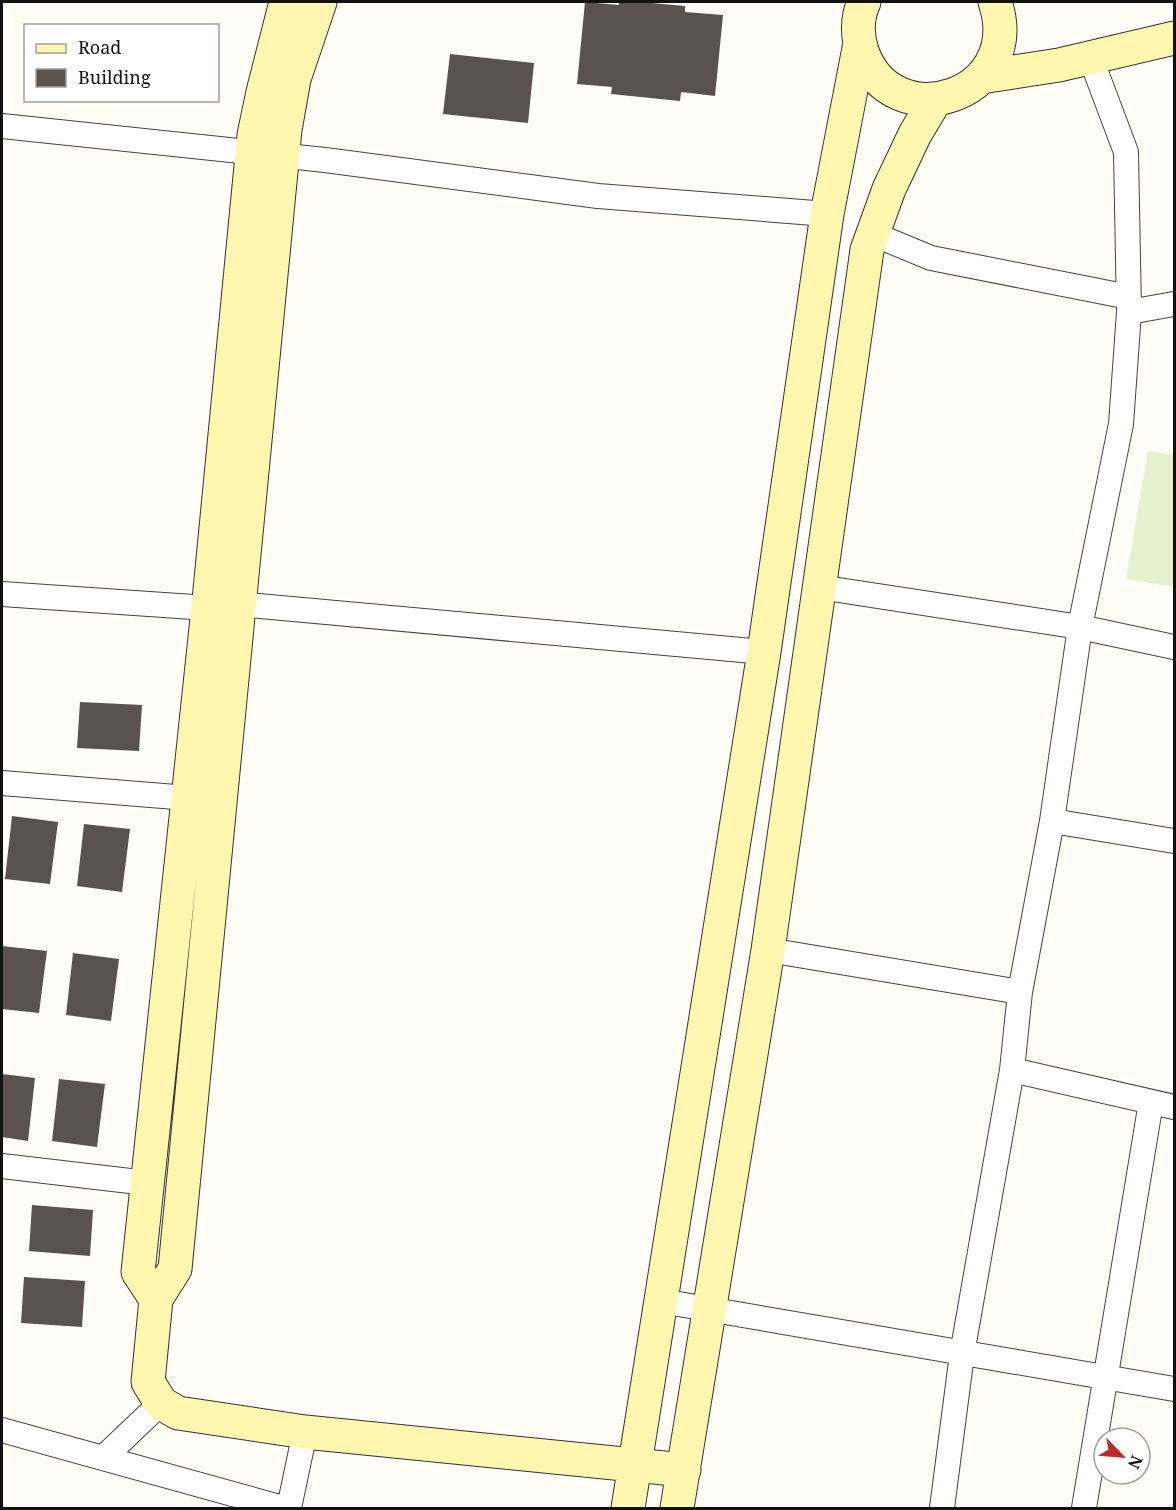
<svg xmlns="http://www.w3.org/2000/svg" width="1176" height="1510" font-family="'Noto Serif',serif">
	<rect width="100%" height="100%" fill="#fffdf5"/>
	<path fill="#e6f2cf" d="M 1148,451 L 1174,455 L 1174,587 L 1126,579 Z"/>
	<path fill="#5a524d" d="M 585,2 L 619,5 L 619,2 L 640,2 L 685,6 L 685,12 L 723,15 L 715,96 L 681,92 L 680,101 L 611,94 L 612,87 L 577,84 Z
		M 450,54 L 534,63 L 528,123 L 443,114 Z
		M 80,702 L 142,705 L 139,751 L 77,748 Z
		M 12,816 L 58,822 L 50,884 L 5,879 Z
		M 84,824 L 130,829 L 122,892 L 77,886 Z
		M 2,946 L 47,951 L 39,1013 L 2,1009 Z
		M 73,953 L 119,959 L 111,1021 L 66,1015 Z
		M 2,1074 L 35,1078 L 28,1141 L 2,1137 Z
		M 59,1079 L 105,1084 L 97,1147 L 52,1141 Z
		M 32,1205 L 93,1210 L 90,1256 L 29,1251 Z
		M 24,1277 L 85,1281 L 82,1327 L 21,1323 Z"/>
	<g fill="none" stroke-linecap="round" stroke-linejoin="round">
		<g stroke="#444" stroke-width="26">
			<path id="street" d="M 2,126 L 325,160 L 598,196 L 827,214
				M 873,234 L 931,258 L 1129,297
				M 1129,312 L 1174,304
				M 819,587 L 1080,627 L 1174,647
				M 2,594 L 208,608
				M 238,604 L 764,652
				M 2,783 L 188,798
				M 1052,821 L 1174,841
				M 768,950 L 1020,992
				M 1012,1070 L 1174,1107
				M 2,1166 L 147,1183
				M 661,1301 L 1174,1389
				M 2,1430 L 283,1508
				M 103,1458 L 161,1403
				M 289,1508 L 305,1432
				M 942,1508 L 962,1354 L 1012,1070 L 1020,992 L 1052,821 L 1080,627 L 1121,424 L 1129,312 L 1126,152 L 1091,59
				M 1084,1508 L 1151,1102"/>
		</g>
		<g stroke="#333" stroke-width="35">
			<path id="secondary" d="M 320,2 L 294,79 L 285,130 L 175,1269 L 156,1299 L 148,1382 L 161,1403 L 178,1413 L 305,1432 L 684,1470
				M 864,2 C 857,17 857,35 862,51 C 892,139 1027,97 995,2
				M 981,77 L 1059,65 L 1174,38
				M 156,1299 L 138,1272 L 210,590 L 254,135 L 263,92 L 286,2
				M 628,1508 L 764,652 L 827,214 L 860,43
				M 677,1508 L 768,950 L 867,250 L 889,189 L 915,134 L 936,99"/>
		</g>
		<use href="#street" stroke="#fff" stroke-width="24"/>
		<use href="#secondary" stroke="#fff6b0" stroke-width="33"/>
	</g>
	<rect width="1176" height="1510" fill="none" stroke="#111111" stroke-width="6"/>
	<rect x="24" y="24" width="195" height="78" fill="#ffffff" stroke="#a0a0a0" stroke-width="1.5"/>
	<rect x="36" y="44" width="30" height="9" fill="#fff6b0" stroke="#a0a0a0" stroke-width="1.5"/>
	<text x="78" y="54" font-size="18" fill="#111111">Road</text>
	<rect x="36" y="69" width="30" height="18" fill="#5a524d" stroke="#a0a0a0" stroke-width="1.5"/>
	<text x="78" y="84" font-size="18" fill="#111111">Building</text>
	<g transform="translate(1122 1456) rotate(115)"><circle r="28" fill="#ffffff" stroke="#a0a0a0" stroke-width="1.5"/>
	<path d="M0-4.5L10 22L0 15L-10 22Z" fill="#c4262e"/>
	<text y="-9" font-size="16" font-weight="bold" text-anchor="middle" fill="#111111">N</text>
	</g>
</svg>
